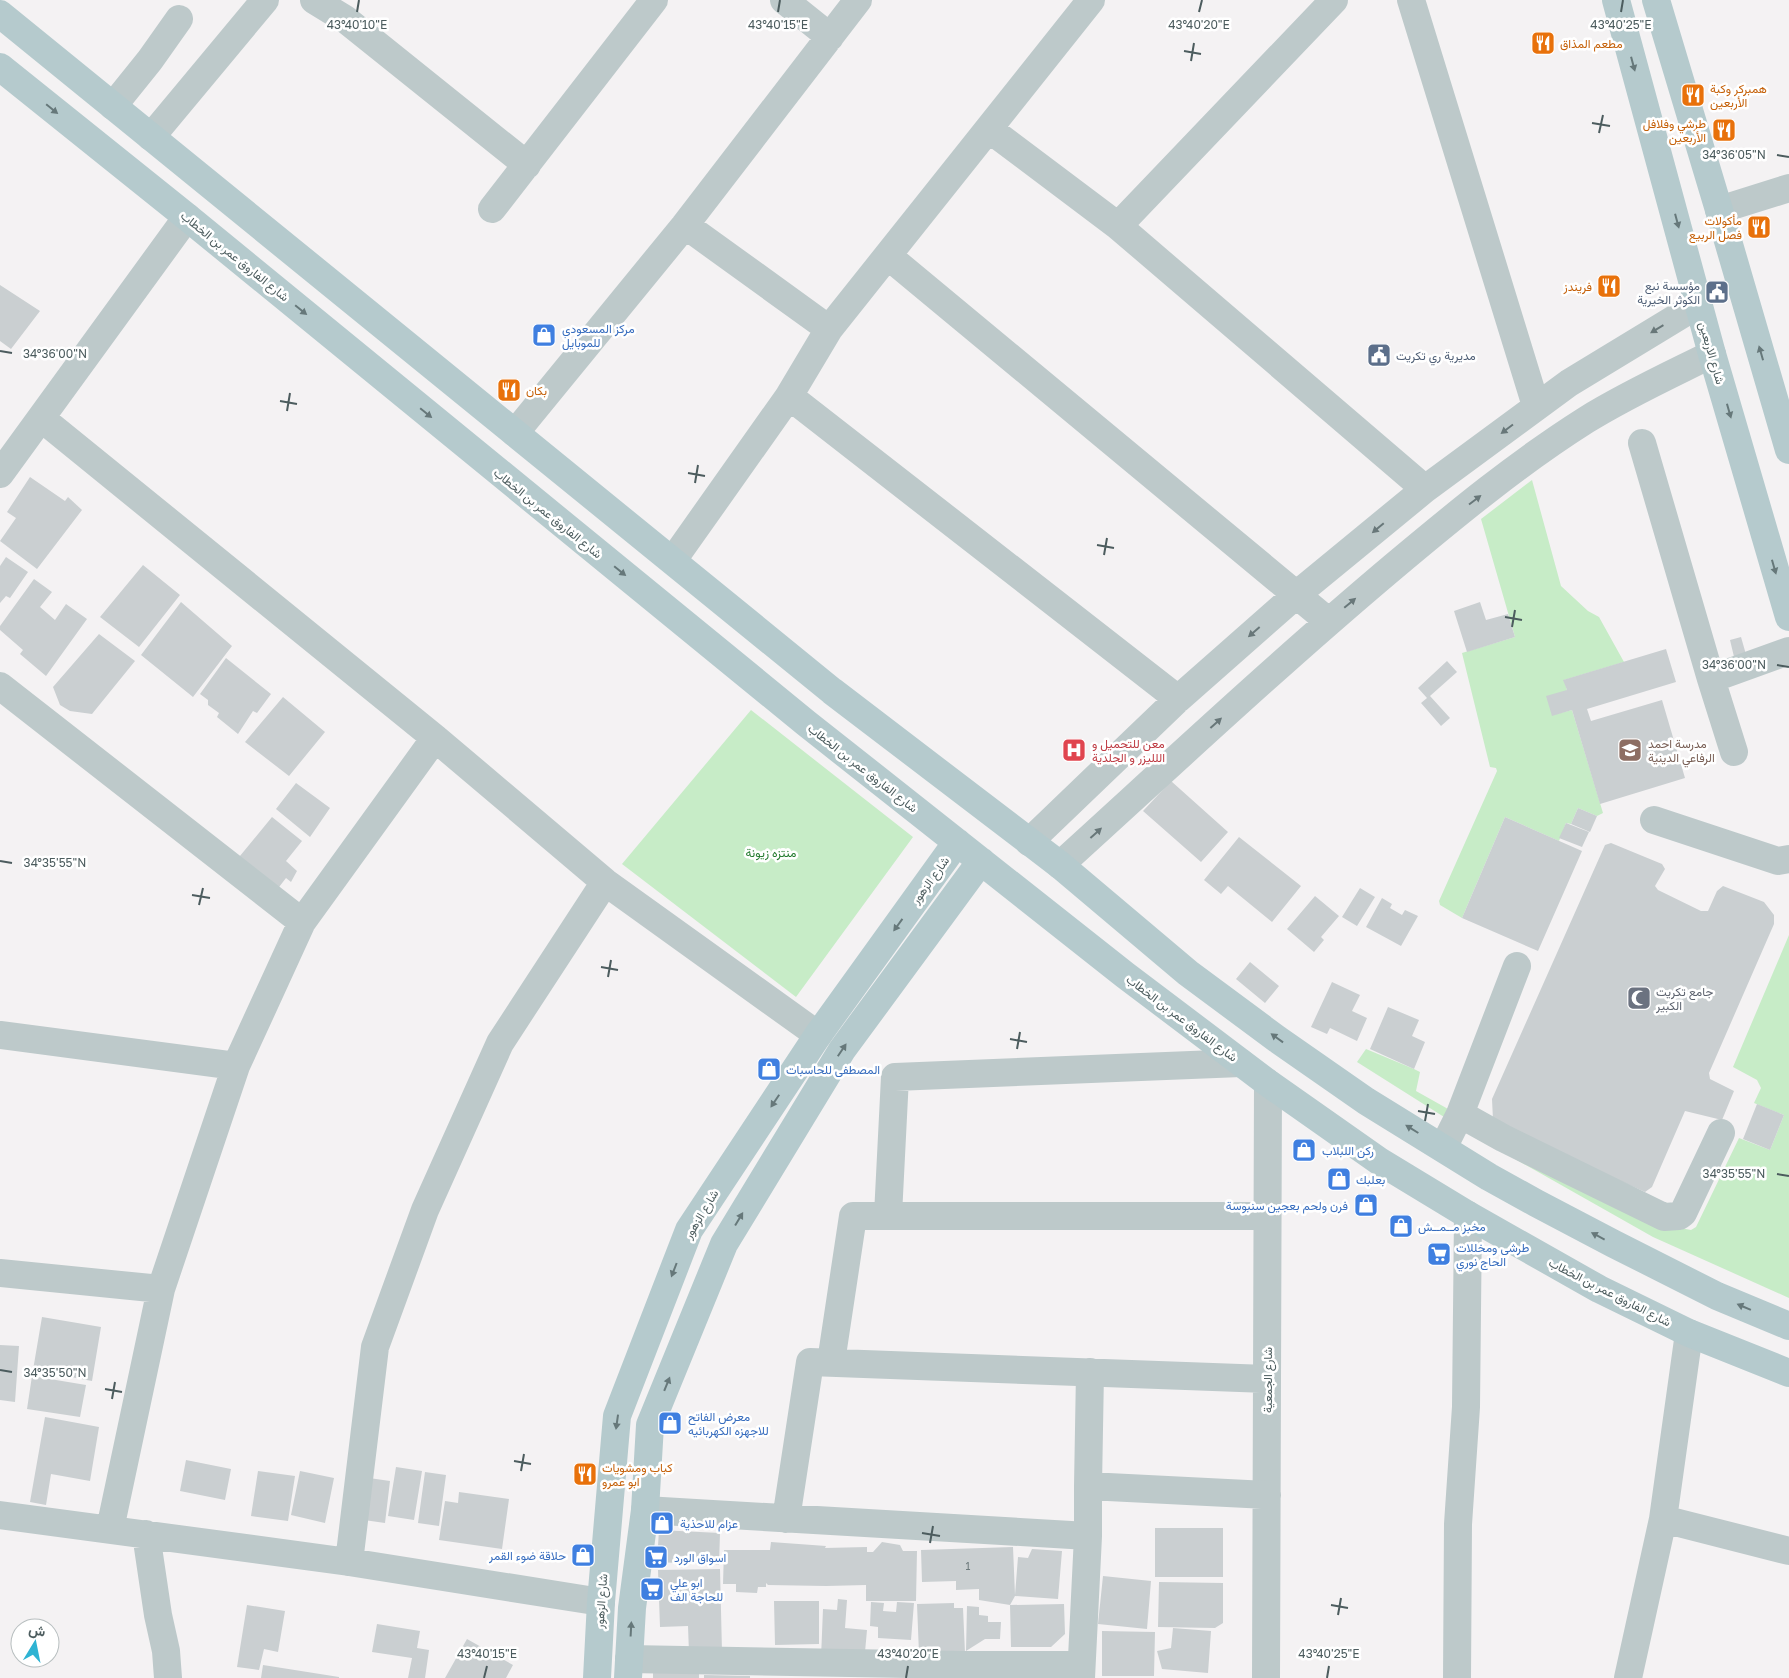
<svg xmlns="http://www.w3.org/2000/svg" width="1789" height="1678" font-family="'Golos Text',Vazirmatn,sans-serif">
	<rect width="100%" height="100%" fill="#f4f2f3"/>
	<path fill="#c7ecc7" d="M 1532,480 L 1561,586 L 1588,611 L 1599,617 L 1624,662 L 1564,680 L 1567,690 L 1552,715 L 1572,710 L 1603,813 L 1597,816 L 1578,808 L 1571,824 L 1566,823 L 1559,841 L 1505,817 L 1462,918 L 1440,905 L 1439,901 L 1497,771 L 1496,768 L 1490,767 L 1462,653 L 1515,637 L 1481,519 Z
		M 751,710 L 913,837 L 796,997 L 622,864 Z
		M 1789,935 L 1789,1298 L 1653,1237 L 1471,1134 L 1357,1062 L 1366,1049 L 1414,1069 L 1420,1072 L 1416,1091 L 1649,1222 L 1691,1230 L 1696,1227 L 1739,1138 L 1770,1150 L 1784,1115 L 1754,1103 L 1761,1088 L 1757,1080 L 1733,1067 Z"/>
	<path fill="#cacfd1" d="M 0,285 L 40,311 L 11,349 L 0,341 Z
		M 30,477 L 65,501 L 68,497 L 82,510 L 37,569 L 0,541 L 16,518 L 7,512 Z
		M 6,557 L 28,572 L 10,598 L 6,596 L 0,603 L 0,566 Z
		M 143,565 L 180,595 L 139,647 L 100,617 Z
		M 34,579 L 52,592 L 40,607 L 55,620 L 66,604 L 87,619 L 46,676 L 20,654 L 23,650 L 0,630 L 0,626 Z
		M 181,602 L 232,646 L 193,697 L 141,655 Z
		M 1480,602 L 1486,620 L 1508,614 L 1515,637 L 1467,652 L 1454,611 Z
		M 99,634 L 135,661 L 92,714 L 70,711 L 60,705 L 53,687 Z
		M 1741,637 L 1747,658 L 1735,661 L 1730,640 Z
		M 1666,649 L 1676,682 L 1587,709 L 1591,721 L 1662,700 L 1685,778 L 1600,804 L 1572,710 L 1552,716 L 1546,696 L 1567,690 L 1563,680 Z
		M 226,658 L 271,694 L 257,713 L 253,711 L 238,734 L 217,717 L 219,713 L 208,705 L 208,700 L 200,694 Z
		M 1447,661 L 1457,672 L 1430,696 L 1450,718 L 1441,726 L 1421,703 L 1427,698 L 1418,688 Z
		M 283,697 L 325,732 L 289,776 L 245,742 Z
		M 1171,781 L 1228,832 L 1201,862 L 1143,811 Z
		M 296,783 L 330,808 L 310,837 L 276,809 Z
		M 1578,808 L 1597,816 L 1590,832 L 1571,824 Z
		M 272,817 L 302,841 L 286,861 L 297,871 L 291,882 L 286,878 L 276,891 L 235,862 Z
		M 1505,817 L 1582,851 L 1538,951 L 1462,918 Z
		M 1566,823 L 1589,832 L 1582,847 L 1559,838 Z
		M 1239,837 L 1301,886 L 1272,922 L 1228,886 L 1221,894 L 1204,880 Z
		M 1611,843 L 1662,864 L 1665,869 L 1655,886 L 1658,890 L 1701,911 L 1708,911 L 1717,891 L 1723,886 L 1764,902 L 1774,915 L 1774,924 L 1709,1073 L 1710,1079 L 1734,1091 L 1722,1120 L 1685,1111 L 1652,1187 L 1645,1192 L 1496,1125 L 1493,1120 L 1492,1099 L 1605,845 Z
		M 1360,888 L 1375,897 L 1357,926 L 1342,917 Z
		M 1315,896 L 1339,916 L 1321,937 L 1324,940 L 1314,952 L 1287,929 Z
		M 1382,898 L 1392,904 L 1390,908 L 1402,915 L 1405,910 L 1418,916 L 1401,946 L 1366,927 Z
		M 1250,962 L 1279,986 L 1265,1003 L 1236,979 Z
		M 1332,982 L 1360,995 L 1352,1011 L 1367,1018 L 1357,1041 L 1330,1028 L 1327,1034 L 1311,1027 Z
		M 1388,1007 L 1419,1020 L 1412,1036 L 1425,1042 L 1414,1069 L 1370,1049 Z
		M 1757,1104 L 1784,1115 L 1770,1150 L 1743,1139 Z
		M 42,1317 L 101,1327 L 92,1381 L 33,1370 Z
		M 0,1345 L 19,1346 L 15,1402 L 0,1400 Z
		M 32,1376 L 86,1385 L 80,1417 L 27,1409 Z
		M 45,1417 L 99,1427 L 90,1481 L 51,1474 L 46,1505 L 30,1502 Z
		M 186,1460 L 231,1469 L 225,1500 L 180,1491 Z
		M 396,1467 L 422,1471 L 414,1520 L 388,1516 Z
		M 258,1471 L 295,1476 L 288,1521 L 251,1516 Z
		M 300,1471 L 334,1478 L 325,1523 L 291,1515 Z
		M 425,1472 L 446,1475 L 439,1526 L 418,1523 Z
		M 362,1477 L 390,1481 L 385,1523 L 357,1519 Z
		M 459,1492 L 509,1499 L 502,1549 L 439,1540 L 445,1501 L 458,1503 Z
		M 1155,1528 L 1223,1528 L 1223,1577 L 1155,1577 Z
		M 659,1530 L 720,1533 L 719,1565 L 657,1562 Z
		M 771,1542 L 826,1546 L 825,1548 L 867,1547 L 867,1552 L 873,1552 L 882,1542 L 900,1545 L 903,1551 L 917,1551 L 916,1601 L 866,1601 L 866,1585 L 826,1586 L 768,1585 L 766,1583 L 766,1587 L 758,1587 L 757,1593 L 736,1592 L 736,1584 L 723,1584 L 724,1550 L 770,1550 Z
		M 1013,1547 L 1015,1595 L 1018,1557 L 1028,1558 L 1032,1549 L 1062,1551 L 1058,1599 L 1015,1596 L 1010,1605 L 1064,1604 L 1065,1634 L 1051,1647 L 1011,1647 L 1010,1605 L 979,1600 L 979,1589 L 956,1590 L 956,1581 L 922,1582 L 921,1550 Z
		M 720,1569 L 722,1652 L 689,1653 L 688,1626 L 660,1627 L 658,1570 Z
		M 1103,1576 L 1151,1581 L 1147,1629 L 1098,1624 Z
		M 1159,1582 L 1223,1583 L 1223,1623 L 1215,1628 L 1158,1627 Z
		M 838,1599 L 847,1600 L 845,1628 L 867,1630 L 865,1652 L 821,1658 L 823,1609 L 837,1610 Z
		M 774,1601 L 819,1601 L 819,1644 L 775,1645 Z
		M 871,1602 L 884,1603 L 883,1611 L 896,1612 L 897,1602 L 914,1603 L 911,1640 L 878,1638 L 878,1627 L 870,1626 Z
		M 954,1603 L 954,1608 L 963,1608 L 965,1653 L 919,1654 L 917,1604 Z
		M 247,1605 L 285,1611 L 278,1652 L 264,1649 L 259,1670 L 237,1667 Z
		M 967,1606 L 979,1607 L 979,1615 L 988,1616 L 988,1622 L 1001,1622 L 1000,1639 L 985,1639 L 966,1651 Z
		M 377,1624 L 420,1631 L 417,1648 L 429,1650 L 425,1678 L 408,1678 L 412,1658 L 372,1652 Z
		M 1173,1628 L 1211,1631 L 1208,1673 L 1162,1669 L 1157,1651 L 1171,1648 Z
		M 1102,1631 L 1155,1632 L 1154,1676 L 1102,1676 Z
		M 467,1639 L 513,1665 L 506,1678 L 445,1678 Z
		M 263,1665 L 339,1677 L 339,1678 L 261,1678 Z
		M 653,1666 L 699,1668 L 699,1678 L 653,1678 Z
		M 704,1675 L 750,1676 L 750,1678 L 704,1678 Z"/>
	<g fill="none" stroke-linecap="round" stroke-linejoin="round">
		<path stroke="#bdc9ca" stroke-width="28" d="M 314,0 L 345,19 L 527,165
			M 784,0 L 830,37
			M 1411,0 L 1536,406
			M 113,106 L 150,60 L 179,19
			M 989,129 L 1118,226 L 1425,489
			M 151,137 L 265,0
			M 492,209 L 654,0
			M 1719,210 L 1789,188
			M 685,225 L 829,329
			M 1118,226 L 1334,0
			M 888,256 L 1328,621
			M 789,396 L 1178,699
			M 41,418 L 435,738 L 605,882 L 818,1035
			M 515,433 L 685,225 L 858,0
			M 1642,443 L 1711,679 L 1734,752
			M 0,474 L 187,217
			M 673,560 L 789,396 L 829,329 L 1091,0
			M 1711,679 L 1789,651
			M 0,686 L 302,922
			M 1654,820 L 1778,861 L 1789,859
			M 1029,842 L 1178,699 L 1296,595 L 1425,489 L 1569,383 L 1699,304
			M 1060,865 C 1170,765 1279,663 1393,567 C 1455,515 1518,463 1586,420 C 1626,395 1670,375 1712,354
			M 0,1035 L 236,1066
			M 1460,1114 L 1503,1138 L 1664,1217 L 1679,1216 L 1683,1213 L 1721,1133
			M 1443,1148 L 1460,1114 L 1517,966
			M 888,1215 L 895,1077 L 1241,1063
			M 0,1273 L 161,1289
			M 831,1362 L 853,1216 L 1267,1216
			M 1088,1486 L 1090,1372
			M 645,1510 L 1088,1536 L 1088,1486 L 1267,1495
			M 0,1515 L 349,1562 L 601,1602
			M 786,1519 L 810,1362 L 1267,1379
			M 1663,1519 L 1789,1551
			M 110,1529 L 161,1289 L 236,1066 L 302,922 L 435,738
			M 146,1534 L 158,1615 L 166,1651 L 168,1678
			M 349,1562 L 375,1347 L 425,1210 L 500,1043 L 605,882
			M 629,1659 L 964,1665 L 1081,1665
			M 1081,1678 L 1088,1536
			M 1266,1678 L 1268,1083
			M 1457,1678 L 1458,1524 L 1466,1407 L 1468,1215
			M 1628,1678 L 1663,1519 L 1689,1333"/>
		<path stroke="#b5cacd" stroke-width="28" d="M 1616,0 L 1712,354 L 1789,617
			M 1656,0 L 1719,210 L 1789,450
			M 0,14 L 832,691 L 1060,865 L 1188,973 L 1277,1039 L 1366,1101 L 1489,1177 L 1536,1203 L 1614,1244 L 1717,1296 L 1789,1326
			M 0,67 L 187,217 L 806,723 L 1125,975 L 1268,1083 L 1379,1161 L 1468,1215 L 1599,1289 L 1689,1333 L 1789,1373
			M 597,1678 L 601,1602 L 617,1416 L 689,1230 L 818,1035 L 957,842
			M 628,1678 L 632,1608 L 645,1510 L 650,1425 L 724,1244 L 842,1050 L 981,861"/>
	</g>
	<defs><path id="oneway-solid" d="M-6-.8H1V-3.2L6.5 0L1 3.2V.8H-6Z" transform="scale(1.25)"/></defs>
	<g fill="#66787a">
		<use href="#oneway-solid" transform="translate(1633 64) rotate(75)"/>
		<use href="#oneway-solid" transform="translate(52 109) rotate(39)"/>
		<use href="#oneway-solid" transform="translate(1677 221) rotate(75)"/>
		<use href="#oneway-solid" transform="translate(301 310) rotate(39)"/>
		<use href="#oneway-solid" transform="translate(1761 353) rotate(-106)"/>
		<use href="#oneway-solid" transform="translate(1729 411) rotate(74)"/>
		<use href="#oneway-solid" transform="translate(426 413) rotate(39)"/>
		<use href="#oneway-solid" transform="translate(1774 567) rotate(74)"/>
		<use href="#oneway-solid" transform="translate(620 571) rotate(39)"/>
		<use href="#oneway-solid" transform="translate(898 925) rotate(126)"/>
		<use href="#oneway-solid" transform="translate(1277 1038) rotate(-144)"/>
		<use href="#oneway-solid" transform="translate(842 1050) rotate(-56)"/>
		<use href="#oneway-solid" transform="translate(775 1101) rotate(124)"/>
		<use href="#oneway-solid" transform="translate(1412 1129) rotate(-148)"/>
		<use href="#oneway-solid" transform="translate(739 1219) rotate(-59)"/>
		<use href="#oneway-solid" transform="translate(1598 1236) rotate(-152)"/>
		<use href="#oneway-solid" transform="translate(674 1270) rotate(111)"/>
		<use href="#oneway-solid" transform="translate(1744 1307) rotate(-157)"/>
		<use href="#oneway-solid" transform="translate(667 1384) rotate(-68)"/>
		<use href="#oneway-solid" transform="translate(617 1422) rotate(98)"/>
		<use href="#oneway-solid" transform="translate(631 1629) rotate(-87)"/>
	</g>
	<g fill="#687779">
		<use href="#oneway-solid" transform="translate(1657 329) rotate(149)"/>
		<use href="#oneway-solid" transform="translate(1507 429) rotate(143)"/>
		<use href="#oneway-solid" transform="translate(1475 500) rotate(-37)"/>
		<use href="#oneway-solid" transform="translate(1378 528) rotate(140)"/>
		<use href="#oneway-solid" transform="translate(1350 603) rotate(-40)"/>
		<use href="#oneway-solid" transform="translate(1254 632) rotate(139)"/>
		<use href="#oneway-solid" transform="translate(1216 723) rotate(-42)"/>
		<use href="#oneway-solid" transform="translate(1096 833) rotate(-42)"/>
	</g>
	<path fill="none" stroke="#4c5c5e" stroke-width="2" d="M 357,12 L 359,0M 778,12 L 780,0M 1199,12 L 1202,0M 1621,12 L 1623,0M 1184,51 L 1201,54M 1191,61 L 1194,43M 1592,123 L 1610,126M 1599,133 L 1603,115M 1777,155 L 1789,157M 0,351 L 12,353M 280,401 L 297,404M 287,411 L 290,393M 688,473 L 705,476M 695,483 L 698,465M 1097,545 L 1114,548M 1104,555 L 1107,538M 1505,617 L 1522,620M 1512,627 L 1515,610M 1777,665 L 1789,667M 0,861 L 12,863M 192,895 L 210,898M 199,905 L 203,888M 601,967 L 618,970M 608,977 L 611,960M 1010,1039 L 1027,1042M 1017,1049 L 1020,1032M 1418,1111 L 1435,1114M 1425,1121 L 1428,1104M 1777,1174 L 1789,1176M 0,1370 L 12,1372M 105,1389 L 122,1392M 112,1399 L 115,1382M 514,1461 L 531,1464M 521,1471 L 524,1454M 922,1533 L 940,1536M 930,1543 L 933,1526M 1331,1605 L 1348,1608M 1338,1615 L 1341,1598M 484,1678 L 487,1666M 906,1678 L 908,1666M 1327,1678 L 1329,1666"/>
	<defs>
		<g id="restaurant-square" transform="scale(1.25)"><rect x="-9" y="-9" width="18" height="18" rx="4" fill="#e8710a" stroke="#fff"/><path d="M-5-6h1v4h1v-4h1v4h1v-4h1v5L-1.5 .5V6h-2V.5L-5-1ZM5-6V6H3V1.5H1.5Q1.5-4 5-6Z" fill="#fff"/></g>
		<g id="civic-square" transform="scale(1.25)"><rect x="-9" y="-9" width="18" height="18" rx="4" fill="#5c6f8a" stroke="#fff"/><path d="M-.6-6.5H3V-4.5H.6V-3L4-1V1h2V6H-6V1h2V-1L-.6-3ZM-1.2 2.5V6h2.4V2.5Z" fill="#fff"/></g>
		<g id="shop-square" transform="scale(1.25)"><rect x="-9" y="-9" width="18" height="18" rx="4" fill="#3f7fe0" stroke="#fff"/><path d="M-5-2.5h2.3a2.7 3.5 0 0 1 5.4 0H5L5.5 6h-11ZM-1.5-2.5h3a1.5 2.3 0 0 0-3 0Z" fill="#fff"/></g>
		<g id="hospital-square" transform="scale(1.25)"><rect x="-9" y="-9" width="18" height="18" rx="4" fill="#e0444e" stroke="#fff"/><path d="M-5-5h3v3.5h4V-5h3V5h-3V1.5h-4V5h-3Z" fill="#fff"/></g>
		<g id="school-square" transform="scale(1.25)"><rect x="-9" y="-9" width="18" height="18" rx="4" fill="#8d6e63" stroke="#fff"/><path d="M0-5L7-2L0 1L-7-2ZM-4 1L0 2.5L4 1V4Q0 6-4 4Z" fill="#fff"/></g>
		<g id="mosque-square" transform="scale(1.25)"><rect x="-9" y="-9" width="18" height="18" rx="4" fill="#6b7280" stroke="#fff"/><path d="M3.5-4.9A6 6 0 1 0 3.5 4.9A5 5 0 1 1 3.5-4.9Z" fill="#fff"/></g>
		<g id="supermarket-square" transform="scale(1.25)"><rect x="-9" y="-9" width="18" height="18" rx="4" fill="#3f7fe0" stroke="#fff"/><path d="M-6-5.5h2.5l.6 2H6L4.5 2H-2.5L-4.4-4H-6ZM-1.5 3.2a1.3 1.3 0 1 0 .1 0ZM3 3.2a1.3 1.3 0 1 0 .1 0Z" fill="#fff"/></g>
	</defs>
	<g fill-rule="evenodd">
		<use href="#restaurant-square" x="1543" y="43"/>
		<use href="#restaurant-square" x="1693" y="95"/>
		<use href="#restaurant-square" x="1724" y="130"/>
		<use href="#restaurant-square" x="1759" y="227"/>
		<use href="#restaurant-square" x="1609" y="286"/>
		<use href="#civic-square" x="1717" y="292"/>
		<use href="#shop-square" x="544" y="335"/>
		<use href="#civic-square" x="1379" y="355"/>
		<use href="#restaurant-square" x="509" y="390"/>
		<use href="#hospital-square" x="1074" y="750"/>
		<use href="#school-square" x="1630" y="750"/>
		<use href="#mosque-square" x="1639" y="998"/>
		<use href="#shop-square" x="769" y="1069"/>
		<use href="#shop-square" x="1304" y="1150"/>
		<use href="#shop-square" x="1339" y="1179"/>
		<use href="#shop-square" x="1366" y="1205"/>
		<use href="#shop-square" x="1401" y="1226"/>
		<use href="#supermarket-square" x="1439" y="1254"/>
		<use href="#shop-square" x="670" y="1423"/>
		<use href="#restaurant-square" x="585" y="1474"/>
		<use href="#shop-square" x="662" y="1523"/>
		<use href="#shop-square" x="583" y="1555"/>
		<use href="#supermarket-square" x="656" y="1557"/>
		<use href="#supermarket-square" x="652" y="1589"/>
	</g>
	<g text-anchor="middle" dominant-baseline="central" stroke-width="5" stroke-linejoin="round" paint-order="stroke">
		<g font-size="10" fill="#6c797b">
			<text x="968" y="1566">1</text>
		</g>
		<g font-size="12" fill="#c56008" stroke="#fff" text-anchor="start">
			<text x="1560" y="43">مطعم المذاق</text>
			<text x="1710" y="88">همبركر وكبة<tspan x="1710" dy="14">الأربعين</tspan></text>
			<text x="1706" y="123" text-anchor="end">طرشي وفلافل<tspan x="1706" dy="14">الأربعين</tspan></text>
			<text x="1742" y="220" text-anchor="end">مأكولات<tspan x="1742" dy="14">فصل الربيع</tspan></text>
			<text x="1592" y="286" text-anchor="end">فريندز</text>
			<text x="526" y="390">بكان</text>
			<text x="602" y="1467">كباب ومشويات<tspan x="602" dy="14">ابو عمرو</tspan></text>
		</g>
		<g font-size="12" fill="#4c5c5e" stroke="#fff">
			<text transform="translate(235 256) rotate(39)">شارع الفاروق عمر بن الخطاب</text>
			<text transform="translate(1712 353) rotate(74)">شارع الاربعين</text>
			<text transform="translate(548 513) rotate(39)">شارع الفاروق عمر بن الخطاب</text>
			<text transform="translate(863 768) rotate(38)">شارع الفاروق عمر بن الخطاب</text>
			<text transform="translate(930 880) rotate(-54)">شارع الزهور</text>
			<text transform="translate(1182 1018) rotate(37)">شارع الفاروق عمر بن الخطاب</text>
			<text transform="translate(701 1214) rotate(-59)">شارع الزهور</text>
			<text transform="translate(1610 1292) rotate(27)">شارع الفاروق عمر بن الخطاب</text>
			<text transform="translate(1267 1380) rotate(-90)">شارع الجمعية</text>
			<text transform="translate(601 1601) rotate(-86)">شارع الزهور</text>
		</g>
		<g font-size="12" fill="#4e5e75" stroke="#fff" text-anchor="end">
			<text x="1700" y="285">مؤسسة نبع<tspan x="1700" dy="14">الكوثر الخيرية</tspan></text>
			<text x="1396" y="355" text-anchor="start">مديرية ري تكريت</text>
		</g>
		<g font-size="12" fill="#366cbe" stroke="#fff" text-anchor="start">
			<text x="562" y="328">مركز المسعودي<tspan x="562" dy="14">للموبايل</tspan></text>
			<text x="786" y="1069">المصطفى للحاسبات</text>
			<text x="1322" y="1150">ركن اللبلاب</text>
			<text x="1356" y="1179">بعلبك</text>
			<text x="1348" y="1205" text-anchor="end">فرن ولحم بعجين سنبوسة</text>
			<text x="1418" y="1226">مخبز مــمــش</text>
			<text x="1456" y="1247">طرشي ومخللات<tspan x="1456" dy="14">الحاج نوري</tspan></text>
			<text x="688" y="1416">معرض الفاتح<tspan x="688" dy="14">للاجهزه الكهربائيه</tspan></text>
			<text x="680" y="1523">عزام للاحذية</text>
			<text x="566" y="1555" text-anchor="end">حلاقة ضوء القمر</text>
			<text x="674" y="1557">اسواق الورد</text>
			<text x="670" y="1582">ابو علي<tspan x="670" dy="14">للحاجة الف</tspan></text>
		</g>
		<g font-size="12" fill="#be3a42" stroke="#fff" text-anchor="start">
			<text x="1092" y="743">معن للتحميل و<tspan x="1092" dy="14">اللليزر و الجلدية</tspan></text>
		</g>
		<g font-size="12" fill="#785e54" stroke="#fff" text-anchor="start">
			<text x="1648" y="743">مدرسة احمد<tspan x="1648" dy="14">الرفاعي الدينية</tspan></text>
		</g>
		<g font-size="12" fill="#227a2d" stroke="#fff">
			<text x="771" y="852">منتزه زيونة</text>
		</g>
		<g font-size="12" fill="#5b616d" stroke="#fff" text-anchor="start">
			<text x="1656" y="991">جامع تكريت<tspan x="1656" dy="14">الكبير</tspan></text>
		</g>
	</g>
	<g font-size="12" text-anchor="middle" fill="#4c5c5e" stroke="#fff" stroke-width="5" stroke-linejoin="round" paint-order="stroke">
		<text x="357" y="29">43°40'10"E</text>
		<text x="778" y="29">43°40'15"E</text>
		<text x="1199" y="29">43°40'20"E</text>
		<text x="1621" y="29">43°40'25"E</text>
		<text x="1734" y="159">34°36'05"N</text>
		<text x="55" y="358">34°36'00"N</text>
		<text x="1734" y="669">34°36'00"N</text>
		<text x="55" y="867">34°35'55"N</text>
		<text x="1734" y="1178">34°35'55"N</text>
		<text x="55" y="1377">34°35'50"N</text>
		<text x="487" y="1658">43°40'15"E</text>
		<text x="908" y="1658">43°40'20"E</text>
		<text x="1329" y="1658">43°40'25"E</text>
	</g>
	<g transform="translate(35 1643) rotate(10)"><circle r="24" fill="#ffffff" stroke="#b7bebf"/>
	<path d="M0-4L9 19L0 12L-9 19Z" fill="#2eb3d3"/>
	<text y="-8" font-size="14" font-weight="bold" text-anchor="middle" fill="#4c5c5e">ش</text>
	</g>
</svg>
